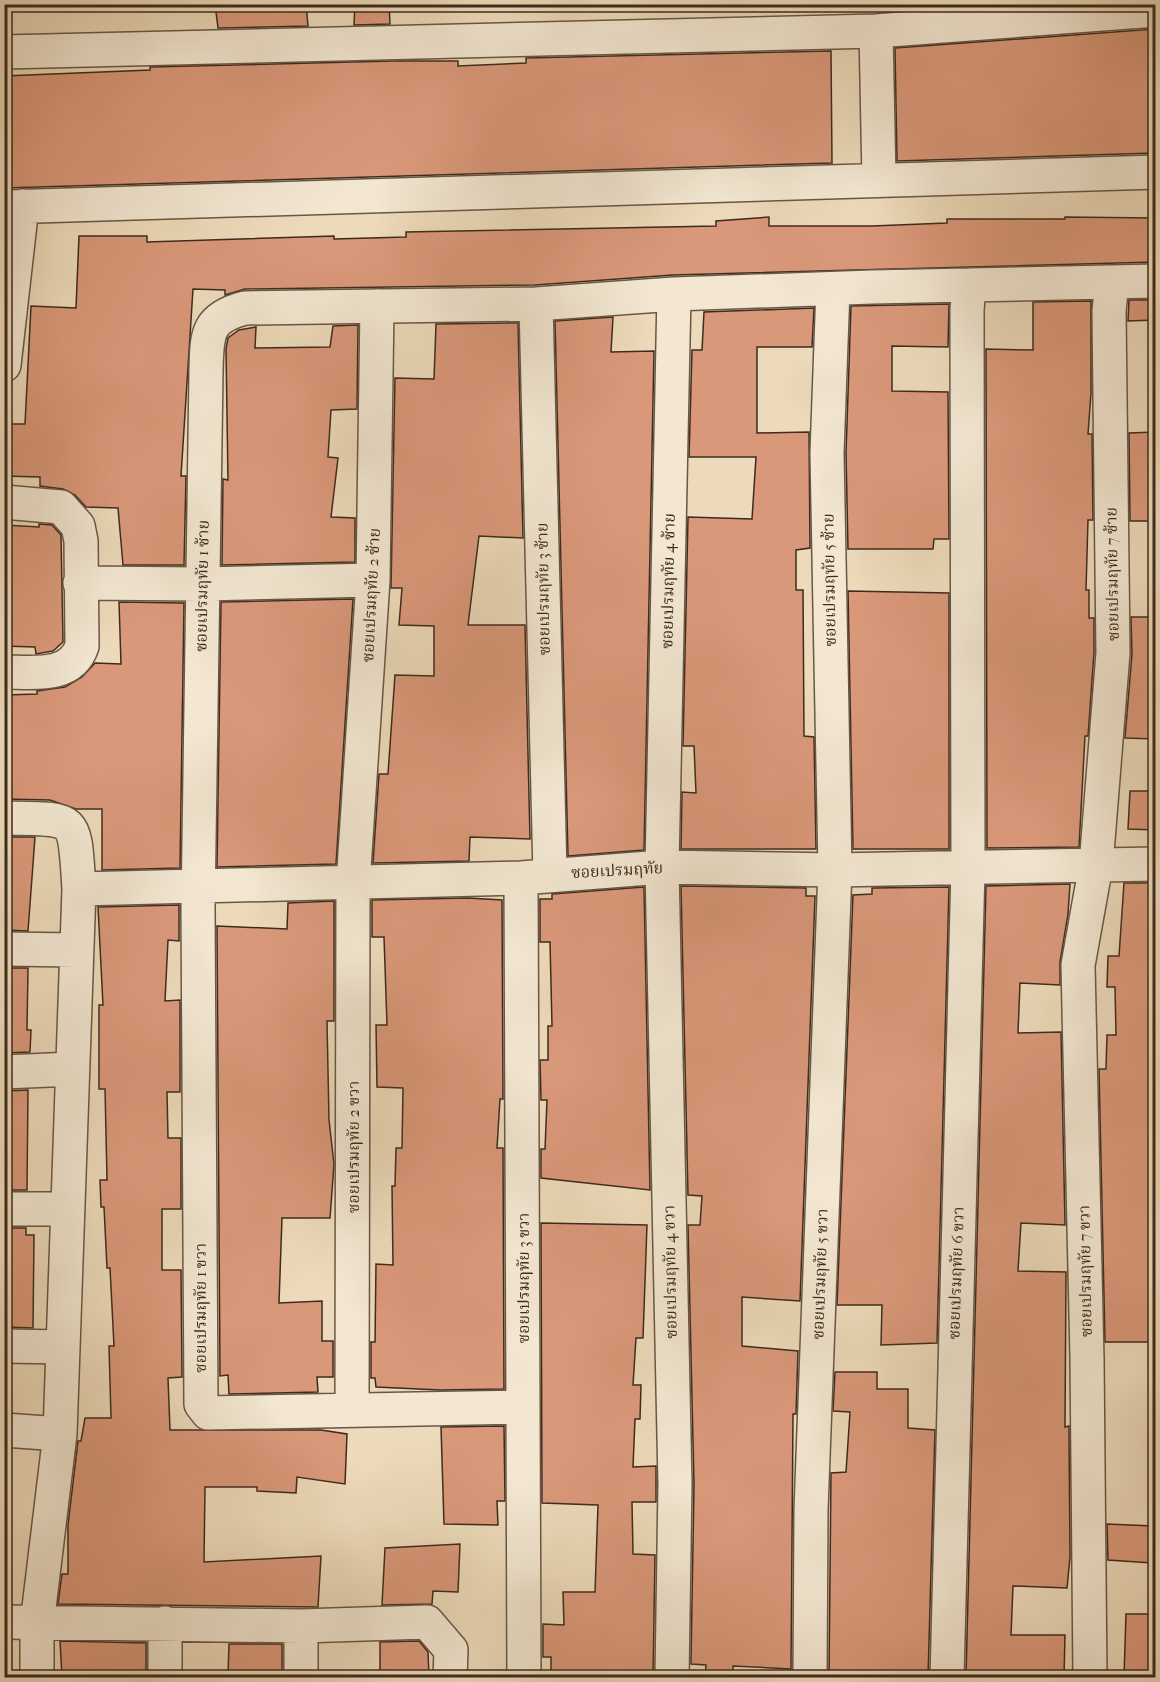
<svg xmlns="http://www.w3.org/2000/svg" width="1160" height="1682" font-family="'IM FELL French Canon','Noto Serif Thai',serif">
	<rect width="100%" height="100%" fill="#eddaba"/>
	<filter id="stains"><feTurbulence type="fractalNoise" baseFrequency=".00333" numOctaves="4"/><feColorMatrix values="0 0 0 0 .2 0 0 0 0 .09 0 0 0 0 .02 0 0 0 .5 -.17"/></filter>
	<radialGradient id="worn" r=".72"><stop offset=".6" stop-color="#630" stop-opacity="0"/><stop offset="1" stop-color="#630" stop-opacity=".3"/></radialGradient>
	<path fill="#da987a" stroke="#3c2b1e" stroke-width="1.5" d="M 215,4 L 306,4 L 308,26 L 218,28 Z
		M 355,4 L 389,4 L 390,24 L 354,25 Z
		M 1155,29 L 1155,153 L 897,161 L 895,48 Z
		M 831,51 L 832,163 L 4,188 L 4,76 L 150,70 L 150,67 L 393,61 L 458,61 L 458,66 L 526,63 L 526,58 Z
		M 769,217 L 769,226 L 872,226 L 947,223 L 947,219 L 1065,219 L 1065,217 L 1155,218 L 1155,262 L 673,275 L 535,285 L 245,289 L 225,295 L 225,290 L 193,289 L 181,476 L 186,476 L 184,565 L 123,565 L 118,508 L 86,507 L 75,495 L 63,489 L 40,486 L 40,477 L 4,476 L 4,424 L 25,424 L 31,306 L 76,308 L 79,236 L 147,236 L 147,242 L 334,236 L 334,239 L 406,237 L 406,232 L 716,226 L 716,221 Z
		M 1129,300 L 1155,300 L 1155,320 L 1128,321 Z
		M 1091,301 L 1091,393 L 1088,434 L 1092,434 L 1093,520 L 1088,520 L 1086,590 L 1089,590 L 1089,618 L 1094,618 L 1094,652 L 1088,736 L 1085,736 L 1079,847 L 987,848 L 986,349 L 1033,350 L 1033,302 Z
		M 949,304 L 948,347 L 892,346 L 892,391 L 948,392 L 949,539 L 934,539 L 933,549 L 848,549 L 846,453 L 851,306 Z
		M 814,308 L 812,347 L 757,347 L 757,433 L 809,432 L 810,548 L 796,550 L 796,590 L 803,590 L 804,736 L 814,737 L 816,849 L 681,849 L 682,792 L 696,793 L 694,746 L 683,746 L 688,517 L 752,519 L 756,457 L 689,457 L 692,350 L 702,350 L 704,312 Z
		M 613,317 L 611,352 L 654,351 L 644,850 L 568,856 L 555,321 Z
		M 518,323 L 523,538 L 479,536 L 468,625 L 525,625 L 530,839 L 470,837 L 469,861 L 373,863 L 379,774 L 388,774 L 395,675 L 434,676 L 434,626 L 399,625 L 402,588 L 391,588 L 395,378 L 434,379 L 436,324 Z
		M 358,325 L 357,409 L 331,410 L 328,457 L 338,458 L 331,517 L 355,518 L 355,562 L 222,565 L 223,479 L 228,480 L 226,349 L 228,338 L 239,330 L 256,327 L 255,348 L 330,347 L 333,326 Z
		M 1155,432 L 1155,521 L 1130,521 L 1129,433 Z
		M 39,524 L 52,525 L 61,535 L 63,642 L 53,651 L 36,654 L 35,647 L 4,646 L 4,525 L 39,527 Z
		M 848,591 L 949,593 L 949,849 L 853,849 Z
		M 353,599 L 336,864 L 217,867 L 221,602 Z
		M 119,602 L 184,603 L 180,868 L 102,870 L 102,809 L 76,809 L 50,800 L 4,799 L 4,695 L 37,694 L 37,691 L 65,687 L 82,677 L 95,663 L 121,664 Z
		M 1131,617 L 1155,617 L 1155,739 L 1125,738 L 1132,654 Z
		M 1130,791 L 1155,791 L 1155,830 L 1128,829 Z
		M 4,837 L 35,837 L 28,931 L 4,930 Z
		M 1124,883 L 1155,883 L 1155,1342 L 1105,1342 L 1099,1069 L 1106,1069 L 1107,1035 L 1116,1035 L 1115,987 L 1107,987 L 1108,956 L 1119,956 Z
		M 1070,884 L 1068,914 L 1060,962 L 1060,985 L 1020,983 L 1018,1033 L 1061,1032 L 1065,1225 L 1021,1223 L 1018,1271 L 1066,1272 L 1065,1427 L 1069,1426 L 1069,1432 L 1070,1557 L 1067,1588 L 1013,1586 L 1011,1635 L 1065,1635 L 1064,1677 L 966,1677 L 986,886 Z
		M 681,886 L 806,888 L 806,896 L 815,896 L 800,1301 L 742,1297 L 742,1346 L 798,1351 L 796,1414 L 793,1414 L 791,1669 L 733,1666 L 733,1677 L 705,1677 L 706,1665 L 691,1664 L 694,1484 L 688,1225 L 700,1225 L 702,1196 L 688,1195 Z
		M 644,887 L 650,1190 L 541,1178 L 541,1149 L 545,1149 L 547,1100 L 541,1100 L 540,1060 L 548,1060 L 548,1026 L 552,1026 L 550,942 L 540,942 L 540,899 L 552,899 L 552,894 Z
		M 949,887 L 937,1343 L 881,1345 L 882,1305 L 837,1305 L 853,895 L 872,894 L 872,888 Z
		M 468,898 L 502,900 L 503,1099 L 500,1099 L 497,1148 L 503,1148 L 504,1389 L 440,1390 L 376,1387 L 375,1378 L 371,1378 L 371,1342 L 375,1342 L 376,1264 L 393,1265 L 392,1186 L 395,1186 L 396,1148 L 402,1148 L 403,1088 L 377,1087 L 376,1025 L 387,1025 L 384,937 L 372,937 L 372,900 Z
		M 334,901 L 334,1021 L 327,1021 L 329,1120 L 334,1164 L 330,1218 L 282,1218 L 279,1303 L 322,1301 L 322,1341 L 333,1341 L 333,1377 L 317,1377 L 318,1392 L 229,1394 L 228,1375 L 220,1376 L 217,926 L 287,929 L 288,903 Z
		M 179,905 L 179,941 L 168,940 L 165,1001 L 180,1000 L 180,1092 L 167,1092 L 168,1138 L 181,1138 L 181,1209 L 162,1209 L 162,1270 L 181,1270 L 182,1377 L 168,1378 L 170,1430 L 321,1430 L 347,1434 L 345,1484 L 297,1477 L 296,1493 L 257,1491 L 257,1487 L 205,1487 L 204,1562 L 321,1556 L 318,1607 L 58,1604 L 62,1574 L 68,1574 L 68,1525 L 78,1441 L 81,1441 L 85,1418 L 111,1418 L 109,1346 L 114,1346 L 110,1268 L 107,1268 L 104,1207 L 101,1207 L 100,1180 L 107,1180 L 105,1089 L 99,1089 L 99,1005 L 103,1005 L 98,907 Z
		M 4,968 L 28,968 L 27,1030 L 31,1030 L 30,1052 L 4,1053 Z
		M 28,1090 L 27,1190 L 4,1190 L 4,1091 Z
		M 541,1223 L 647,1225 L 643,1338 L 636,1338 L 633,1385 L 641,1385 L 640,1419 L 635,1419 L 633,1467 L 656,1466 L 656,1502 L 632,1502 L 633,1554 L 655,1555 L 653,1677 L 551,1677 L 551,1657 L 543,1657 L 543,1624 L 564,1625 L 563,1592 L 595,1592 L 598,1505 L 542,1503 Z
		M 4,1228 L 26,1228 L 26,1235 L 34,1235 L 33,1328 L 4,1327 Z
		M 835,1372 L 877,1372 L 877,1389 L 908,1389 L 908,1428 L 935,1430 L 928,1677 L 829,1677 L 831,1473 L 846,1472 L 850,1412 L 833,1411 Z
		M 504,1426 L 505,1501 L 497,1501 L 498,1525 L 444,1524 L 441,1427 Z
		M 1107,1524 L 1153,1526 L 1152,1563 L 1108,1560 Z
		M 460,1544 L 458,1592 L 433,1591 L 432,1604 L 382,1605 L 385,1548 Z
		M 1126,1614 L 1155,1614 L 1155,1677 L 1124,1677 Z
		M 60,1641 L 146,1643 L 146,1677 L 62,1677 Z
		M 419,1641 L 428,1652 L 429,1677 L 380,1677 L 380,1642 Z
		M 229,1644 L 282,1644 L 282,1677 L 228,1674 Z"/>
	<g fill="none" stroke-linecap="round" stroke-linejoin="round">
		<g stroke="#685745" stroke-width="36">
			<path id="street" d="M 876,31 L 879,180
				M 4,52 L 876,31 L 1156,10
				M 4,207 L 1156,172
				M 536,304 L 550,874
				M 4,365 L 22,206
				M 4,502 L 61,507 L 78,526 L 81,541 L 82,646 C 71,679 33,672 4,672
				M 80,583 L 202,584 L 373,580
				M 4,818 C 79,819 74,814 79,889 L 60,1434 L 37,1624 L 37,1678
				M 521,878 L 524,1678
				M 79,889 L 521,878 L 662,867 L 835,870 L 1156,864
				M 4,949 L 77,950
				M 4,1072 L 72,1069
				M 4,1209 L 68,1209
				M 4,1346 L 63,1347
				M 523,1407 L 208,1413 L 201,1404 L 198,908 L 206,372 C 207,336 205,318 245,308 L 536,304 L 674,294 L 872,287 L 1156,281
				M 352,1410 L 353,884 L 373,580 L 377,306
				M 4,1430 L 60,1434
				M 4,1622 L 301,1626 L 427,1622 L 451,1650 L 450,1678
				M 165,1678 L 165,1623
				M 301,1678 L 301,1626
				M 672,1678 L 675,1484 L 662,867 L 674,294
				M 810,1678 L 811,1510 L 835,870 L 827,453 L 833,289
				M 947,1678 L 968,868 L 967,310 L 969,285
				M 1090,1678 L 1087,1358 L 1078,965 L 1096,865 L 1113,653 L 1109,311 L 1112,282"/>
		</g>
		<use href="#street" stroke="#f3e7d2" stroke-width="33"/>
	</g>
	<g text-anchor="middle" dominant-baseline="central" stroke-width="4.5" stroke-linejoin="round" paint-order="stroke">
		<g font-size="16" fill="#3c2b1e" stroke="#f3e7d2">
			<text transform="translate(1112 574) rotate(-91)">ซอยเปรมฤทัย 7 ซ้าย</text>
			<text transform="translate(829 580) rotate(-91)">ซอยเปรมฤทัย 5 ซ้าย</text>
			<text transform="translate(668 581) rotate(-89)">ซอยเปรมฤทัย 4 ซ้าย</text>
			<text transform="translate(202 586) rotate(-89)">ซอยเปรมฤทัย 1 ซ้าย</text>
			<text transform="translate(543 589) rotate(-91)">ซอยเปรมฤทัย 3 ซ้าย</text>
			<text transform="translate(371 595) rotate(-87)">ซอยเปรมฤทัย 2 ซ้าย</text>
			<text transform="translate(617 870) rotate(-3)">ซอยเปรมฤทัย</text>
			<text transform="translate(353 1147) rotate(-90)">ซอยเปรมฤทัย 2 ขวา</text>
			<text transform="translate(1085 1271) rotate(-91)">ซอยเปรมฤทัย 7 ขวา</text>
			<text transform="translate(670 1272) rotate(-91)">ซอยเปรมฤทัย 4 ขวา</text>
			<text transform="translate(956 1273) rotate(-88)">ซอยเปรมฤทัย 6 ขวา</text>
			<text transform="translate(820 1274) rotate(-88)">ซอยเปรมฤทัย 5 ขวา</text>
			<text transform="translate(523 1278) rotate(-90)">ซอยเปรมฤทัย 3 ขวา</text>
			<text transform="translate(200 1308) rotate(-90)">ซอยเปรมฤทัย 1 ขวา</text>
		</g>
	</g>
	<rect width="1160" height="1682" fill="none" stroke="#eddaba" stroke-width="24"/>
	<rect x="6" y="6" width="1148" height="1670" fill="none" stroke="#3c2b1e" stroke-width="3"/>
	<rect x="12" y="12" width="1136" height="1658" fill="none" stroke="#3c2b1e" stroke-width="1.5"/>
	<rect width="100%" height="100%" filter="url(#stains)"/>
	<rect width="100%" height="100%" fill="url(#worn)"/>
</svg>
